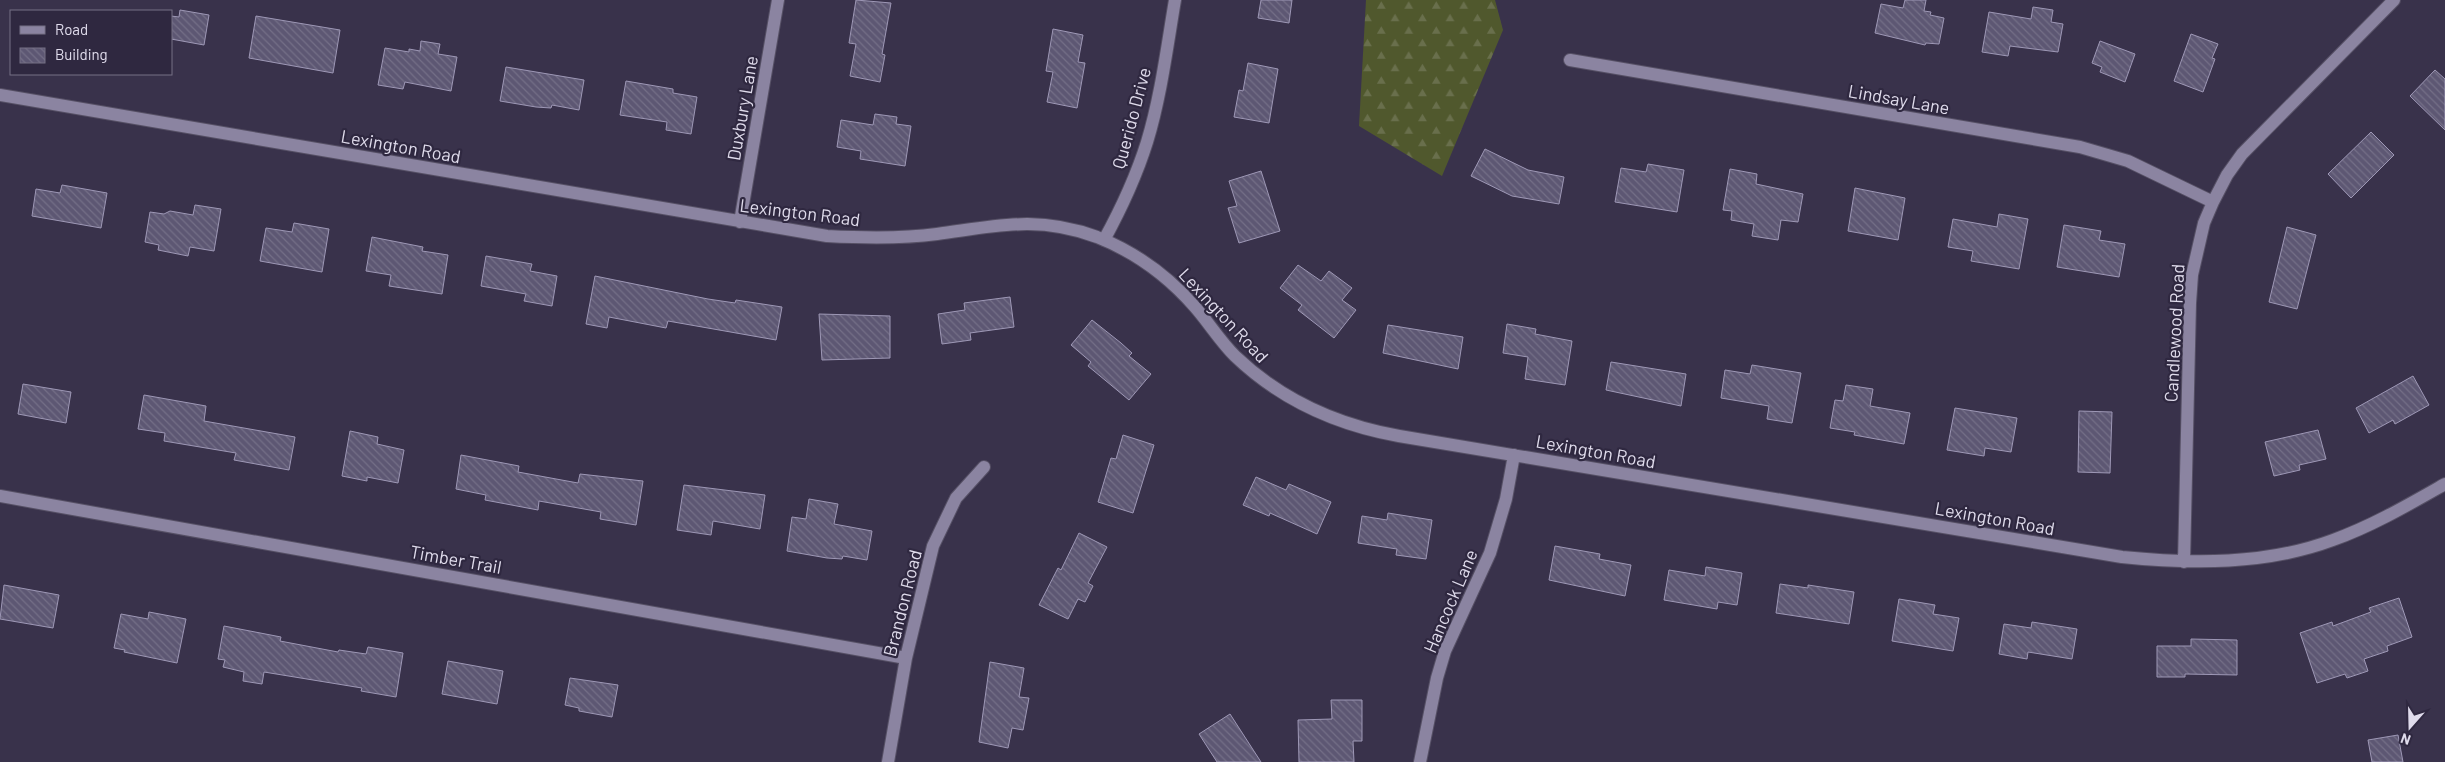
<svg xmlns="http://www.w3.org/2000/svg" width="2445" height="762" font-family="Barlow,sans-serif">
	<defs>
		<pattern id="forest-firs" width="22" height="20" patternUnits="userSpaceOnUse" patternTransform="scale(1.25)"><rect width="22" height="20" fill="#50582d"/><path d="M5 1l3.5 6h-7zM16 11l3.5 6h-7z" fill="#696f4c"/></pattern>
		<pattern id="building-back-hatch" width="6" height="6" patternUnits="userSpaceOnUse" patternTransform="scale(1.25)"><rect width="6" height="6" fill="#5d5773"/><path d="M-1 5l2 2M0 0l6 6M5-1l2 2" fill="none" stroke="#746f87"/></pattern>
	</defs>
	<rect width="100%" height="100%" fill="#39324b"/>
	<path fill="url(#forest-firs)" d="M 1366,0 L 1495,0 L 1503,30 L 1442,176 L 1359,126 Z"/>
	<path fill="url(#building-back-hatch)" stroke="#9e98b6" d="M 856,0 L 891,3 L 882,54 L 885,55 L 880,82 L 850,76 L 856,44 L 849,43 Z
		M 1261,0 L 1292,0 L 1289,23 L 1258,18 Z
		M 1905,0 L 1926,0 L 1924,11 L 1931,12 L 1930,15 L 1944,18 L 1939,44 L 1926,43 L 1925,45 L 1875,33 L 1881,4 L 1903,8 Z
		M 2033,7 L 2053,10 L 2051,22 L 2063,24 L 2058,52 L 2010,46 L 2008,56 L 1982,52 L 1989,12 L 2031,19 Z
		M 180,10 L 209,15 L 204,45 L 171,39 L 171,16 L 179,17 Z
		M 256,16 L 340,30 L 333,73 L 249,58 Z
		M 1053,29 L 1083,35 L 1078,62 L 1085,63 L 1077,108 L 1047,102 L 1053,72 L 1046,71 Z
		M 2191,34 L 2218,44 L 2212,58 L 2215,59 L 2203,92 L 2174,81 Z
		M 421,41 L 440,44 L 438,54 L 457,57 L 451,91 L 405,82 L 403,89 L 378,85 L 385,48 L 409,52 L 409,49 L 420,51 Z
		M 2100,41 L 2135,54 L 2125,82 L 2100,72 L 2102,67 L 2092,63 Z
		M 1248,63 L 1278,69 L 1269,123 L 1234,117 L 1239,90 L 1243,91 Z
		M 506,67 L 584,80 L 579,110 L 552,105 L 551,108 L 536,107 L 500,101 Z
		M 2435,70 L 2445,79 L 2445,130 L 2410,96 Z
		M 626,81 L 673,89 L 673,93 L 697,97 L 691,134 L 666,130 L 667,122 L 620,115 Z
		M 875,114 L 897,117 L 896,124 L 911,126 L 905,166 L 860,159 L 861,151 L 837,147 L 841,120 L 873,125 Z
		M 2371,132 L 2394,155 L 2351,198 L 2328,174 Z
		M 1485,149 L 1528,170 L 1564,177 L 1559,204 L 1512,196 L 1471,176 Z
		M 1648,164 L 1684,170 L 1677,212 L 1615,202 L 1621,168 L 1646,172 Z
		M 1730,169 L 1757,174 L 1756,184 L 1803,194 L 1798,222 L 1781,220 L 1778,240 L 1752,236 L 1754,224 L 1731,220 L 1732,211 L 1723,210 Z
		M 1261,171 L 1280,231 L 1239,243 L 1228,208 L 1237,206 L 1229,181 Z
		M 62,185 L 107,193 L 101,228 L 32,216 L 36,189 L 60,193 Z
		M 1855,188 L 1905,198 L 1898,240 L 1848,231 Z
		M 195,205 L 221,209 L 214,251 L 190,247 L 188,256 L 158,250 L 159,245 L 145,242 L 150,212 L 164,214 L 170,211 L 193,215 Z
		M 1999,214 L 2028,219 L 2019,269 L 1971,261 L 1973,251 L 1948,247 L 1953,219 L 1997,227 Z
		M 294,223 L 329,229 L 322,272 L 260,261 L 266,228 L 292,232 Z
		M 2064,225 L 2101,231 L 2099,240 L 2125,244 L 2119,277 L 2057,267 Z
		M 2287,227 L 2316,235 L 2297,309 L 2269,302 Z
		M 372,237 L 423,247 L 422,251 L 448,255 L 442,294 L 389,286 L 391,275 L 366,271 Z
		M 486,256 L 532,264 L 530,271 L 557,276 L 552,306 L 524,301 L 526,294 L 481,286 Z
		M 1298,265 L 1321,281 L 1329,271 L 1352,288 L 1342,300 L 1356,310 L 1334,338 L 1298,310 L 1302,305 L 1280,288 Z
		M 595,276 L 708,299 L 735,303 L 736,300 L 782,307 L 776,340 L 668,321 L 666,328 L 609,317 L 607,328 L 586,324 Z
		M 1010,297 L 1014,327 L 970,333 L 971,340 L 942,344 L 938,314 L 965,310 L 964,303 Z
		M 819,314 L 890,316 L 890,358 L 822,360 Z
		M 1092,320 L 1121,343 L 1132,353 L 1129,356 L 1151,374 L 1129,400 L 1088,366 L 1091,362 L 1071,345 Z
		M 1507,324 L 1536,329 L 1535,334 L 1572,341 L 1565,385 L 1525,379 L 1528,357 L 1503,353 Z
		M 1388,325 L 1463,337 L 1458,369 L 1383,353 Z
		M 1611,362 L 1686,374 L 1681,406 L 1606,390 Z
		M 1752,365 L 1801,373 L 1792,423 L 1767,419 L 1769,406 L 1721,398 L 1725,370 L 1750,374 Z
		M 2413,376 L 2429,405 L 2395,424 L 2393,420 L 2369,433 L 2356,408 Z
		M 23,384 L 71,392 L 66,423 L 18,414 Z
		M 1846,385 L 1873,389 L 1870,406 L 1910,413 L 1904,444 L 1854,435 L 1855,432 L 1830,428 L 1835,400 L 1843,401 Z
		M 144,395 L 206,406 L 204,421 L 295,437 L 289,470 L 234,460 L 236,453 L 164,441 L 165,433 L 138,429 Z
		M 1955,408 L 2017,418 L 2011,452 L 1985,448 L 1984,456 L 1947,450 Z
		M 2079,411 L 2112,412 L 2110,473 L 2078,472 Z
		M 2318,430 L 2326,459 L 2299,465 L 2300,470 L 2274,476 L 2265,442 Z
		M 350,431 L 378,437 L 377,444 L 404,450 L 398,483 L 367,477 L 367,481 L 342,476 Z
		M 1123,435 L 1154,445 L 1133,513 L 1098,502 L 1111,458 L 1116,459 Z
		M 461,455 L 519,466 L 518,472 L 578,483 L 580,474 L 643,481 L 636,525 L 600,519 L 601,512 L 539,501 L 538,510 L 485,500 L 486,495 L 456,489 Z
		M 1256,477 L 1286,490 L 1289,484 L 1331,502 L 1317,534 L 1270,513 L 1269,516 L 1243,505 Z
		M 684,485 L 765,495 L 760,529 L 713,521 L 711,535 L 677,530 Z
		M 809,499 L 838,504 L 834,524 L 872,531 L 867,560 L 843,556 L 842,559 L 827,558 L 787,551 L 792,517 L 806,519 Z
		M 1388,513 L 1432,520 L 1426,559 L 1396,555 L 1397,549 L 1358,543 L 1362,516 L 1387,520 Z
		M 1079,533 L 1107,547 L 1088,583 L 1093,586 L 1085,602 L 1078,599 L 1068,619 L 1039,605 L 1058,568 L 1061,570 Z
		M 1555,546 L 1600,554 L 1599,559 L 1631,565 L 1625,596 L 1549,580 Z
		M 1706,567 L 1742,573 L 1737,605 L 1718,602 L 1717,609 L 1664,600 L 1669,570 L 1705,576 Z
		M 1780,584 L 1808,588 L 1808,585 L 1854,592 L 1849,624 L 1776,613 Z
		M 4,585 L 59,595 L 53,628 L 0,619 Z
		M 2399,598 L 2412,637 L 2387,646 L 2388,651 L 2364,659 L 2368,671 L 2347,678 L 2345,674 L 2317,683 L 2300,633 L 2332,622 L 2333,626 L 2371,612 L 2369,608 Z
		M 1899,599 L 1935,605 L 1933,614 L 1959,618 L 1953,651 L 1892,641 Z
		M 149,612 L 186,619 L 177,663 L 124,652 L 125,650 L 114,648 L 121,614 L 148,619 Z
		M 2032,622 L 2077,629 L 2072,659 L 2028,652 L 2027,659 L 1999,654 L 2004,624 L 2031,628 Z
		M 224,626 L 281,637 L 280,641 L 338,652 L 339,650 L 366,654 L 368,647 L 403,653 L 396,697 L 361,691 L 362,688 L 264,672 L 262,684 L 243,681 L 244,672 L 223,667 L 225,660 L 218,659 Z
		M 2191,639 L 2237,640 L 2237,675 L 2185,674 L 2185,677 L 2157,677 L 2157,646 L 2191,646 Z
		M 448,661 L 503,671 L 497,704 L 442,694 Z
		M 990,662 L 1024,668 L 1019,697 L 1029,698 L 1023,730 L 1012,728 L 1008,748 L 979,742 Z
		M 570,678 L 618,685 L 612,717 L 579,711 L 579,708 L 565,705 Z
		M 1331,700 L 1362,700 L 1362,741 L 1353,741 L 1354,762 L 1299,762 L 1298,720 L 1332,719 Z
		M 1230,714 L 1261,762 L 1217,762 L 1199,734 Z
		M 2398,735 L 2403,762 L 2372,762 L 2368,740 Z"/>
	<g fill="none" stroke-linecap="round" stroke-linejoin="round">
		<g stroke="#565065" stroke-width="14">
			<path id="minor" d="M 1570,60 L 2080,147 L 2128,161 L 2213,202
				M 0,95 L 827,236 C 864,238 900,239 937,234 C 997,226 1037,215 1097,237 C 1135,252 1168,276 1195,307 C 1209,323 1220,341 1235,356 C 1282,401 1337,425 1399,436 L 2122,557 C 2192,564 2266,565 2333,540 C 2372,526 2408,505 2445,484
				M 740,222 L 778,0
				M 1104,240 C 1121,209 1136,177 1147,142 C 1161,96 1167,47 1175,0
				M 0,496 L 906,658
				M 2184,562 L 2190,303 L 2192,275 L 2204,223 L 2213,202 L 2227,175 L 2242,154 L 2394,0
				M 888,762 L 906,658 L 933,546 L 956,498 L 984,467
				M 1420,762 L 1437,678 L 1445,651 L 1490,553 L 1506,499 L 1514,455"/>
		</g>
		<use href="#minor" stroke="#8b84a1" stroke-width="12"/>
	</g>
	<g text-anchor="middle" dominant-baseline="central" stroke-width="4.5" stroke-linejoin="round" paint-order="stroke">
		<g font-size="18" fill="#e0dcec" stroke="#2f2840">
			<text transform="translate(1899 99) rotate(10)">Lindsay Lane</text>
			<text transform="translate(742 108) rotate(-80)">Duxbury Lane</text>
			<text transform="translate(1131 118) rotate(-75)">Querido Drive</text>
			<text transform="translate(401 146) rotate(10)">Lexington Road</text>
			<text transform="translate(800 212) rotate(7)">Lexington Road</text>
			<text transform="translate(1224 315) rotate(47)">Lexington Road</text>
			<text transform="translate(2174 333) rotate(-87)">Candlewood Road</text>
			<text transform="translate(1596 451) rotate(10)">Lexington Road</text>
			<text transform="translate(1995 518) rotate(10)">Lexington Road</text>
			<text transform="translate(456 559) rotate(10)">Timber Trail</text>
			<text transform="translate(1450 601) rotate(-67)">Hancock Lane</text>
			<text transform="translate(902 603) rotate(-76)">Brandon Road</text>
		</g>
	</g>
	<rect x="10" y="10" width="162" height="65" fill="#2f2840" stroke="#767085"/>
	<rect x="20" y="26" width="25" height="8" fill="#8b84a1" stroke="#767085"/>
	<text x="55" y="35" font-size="15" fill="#e0dcec">Road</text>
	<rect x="20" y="48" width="25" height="15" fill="url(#building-back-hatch)" stroke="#767085"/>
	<text x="55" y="60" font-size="15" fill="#e0dcec">Building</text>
	<g transform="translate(2410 727) rotate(200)" stroke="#2f2840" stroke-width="4" paint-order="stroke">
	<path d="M0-4L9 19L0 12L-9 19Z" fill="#e0dcec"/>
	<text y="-8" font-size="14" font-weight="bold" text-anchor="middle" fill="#e0dcec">N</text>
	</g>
</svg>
